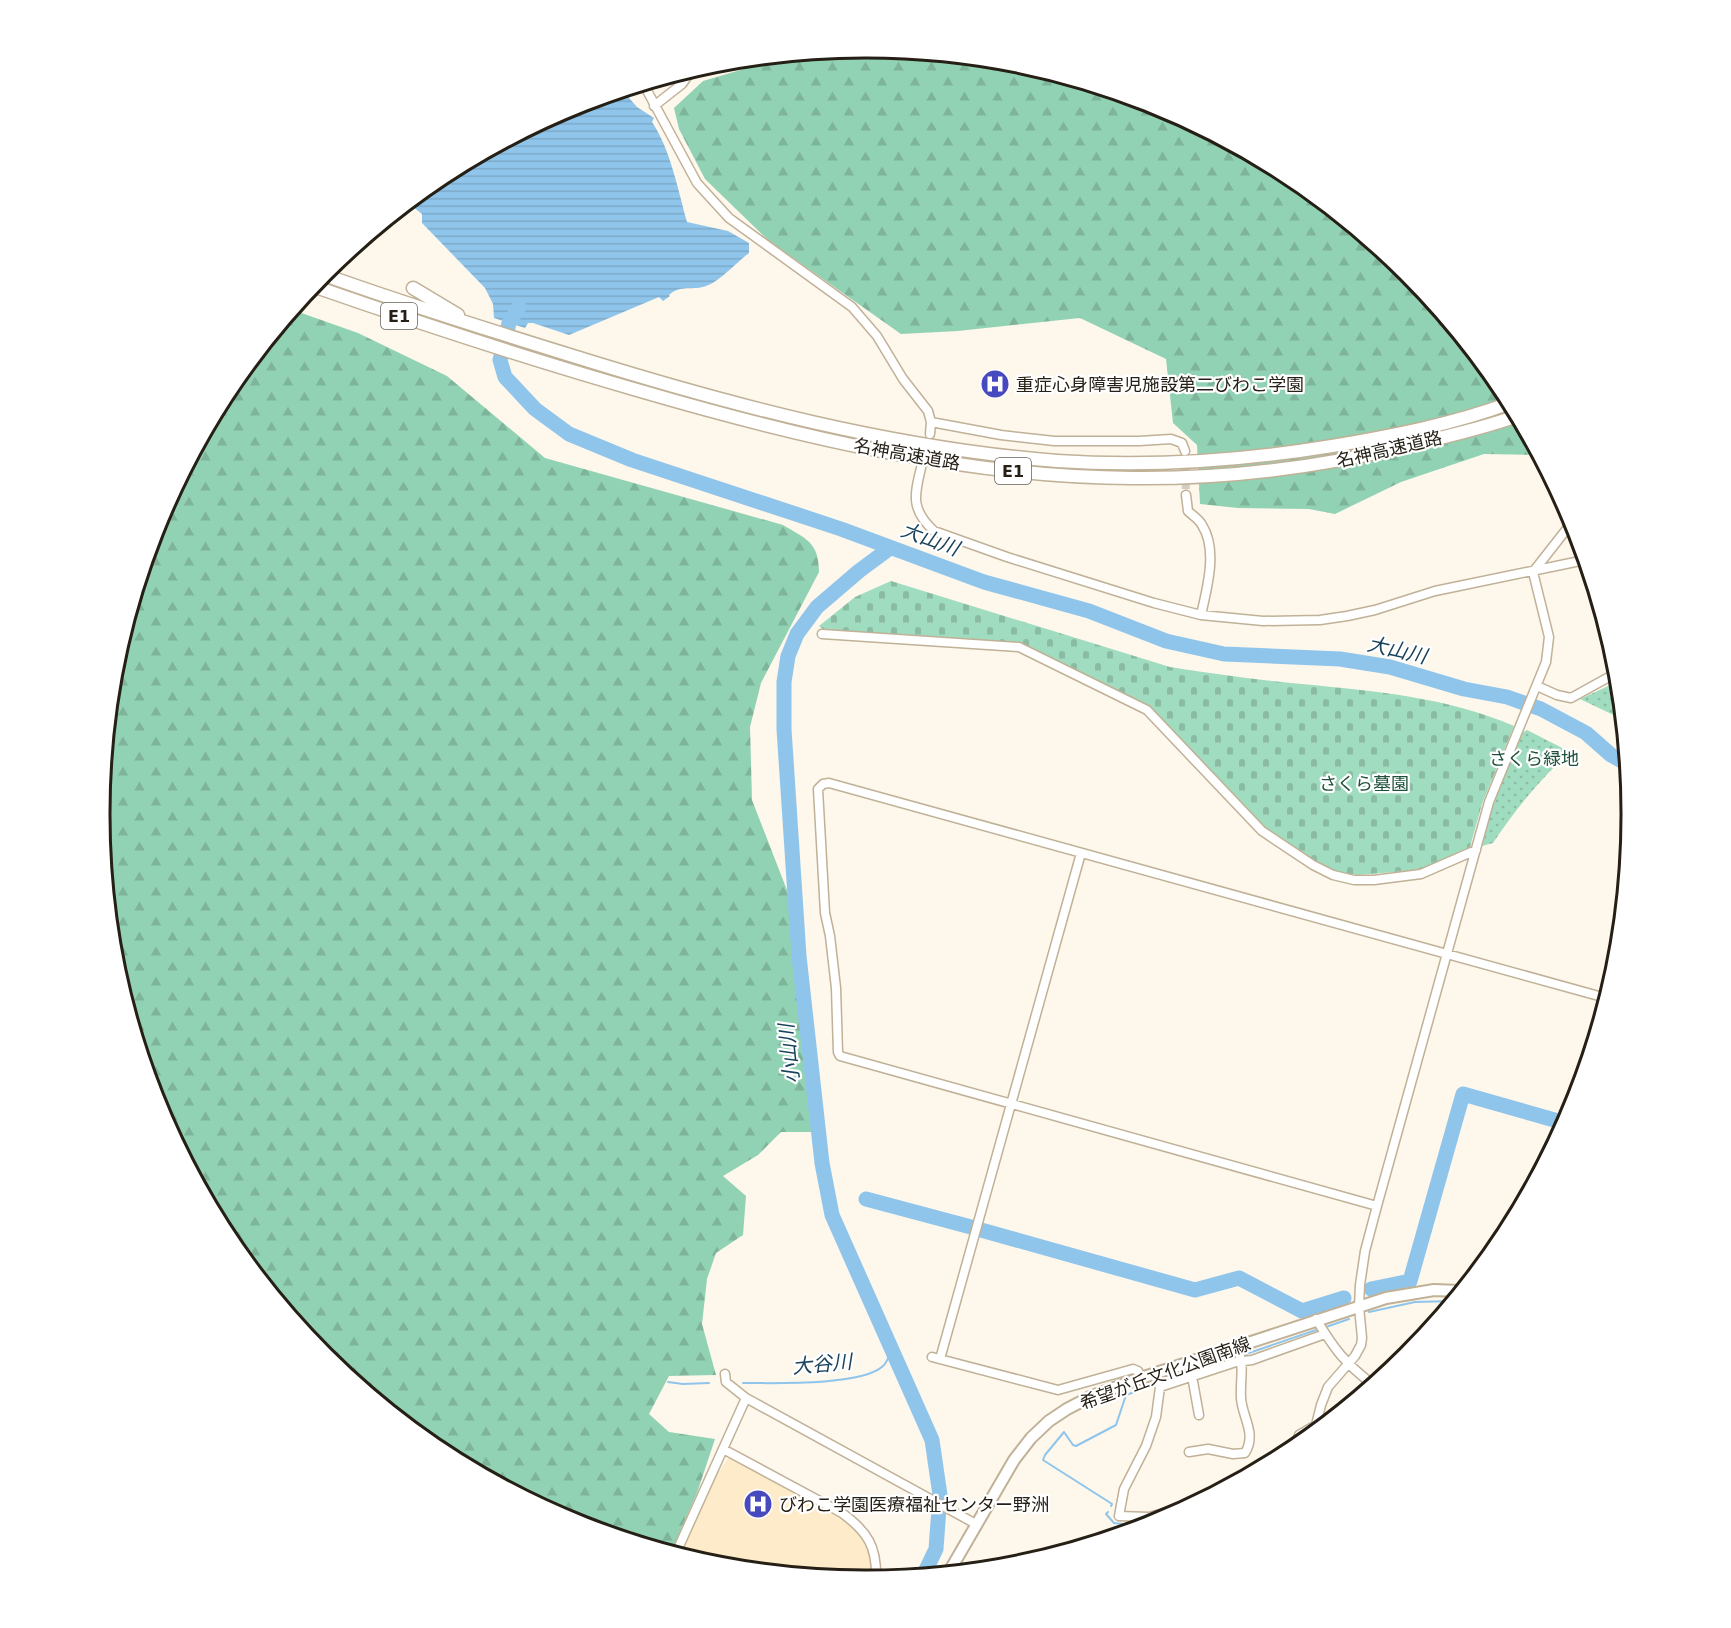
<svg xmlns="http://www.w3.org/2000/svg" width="1731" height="1628" font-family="'DejaVu Sans','Noto Sans JP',sans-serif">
	<defs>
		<pattern id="forest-firs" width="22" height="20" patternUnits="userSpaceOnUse" patternTransform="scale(1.5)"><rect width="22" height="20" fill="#92d2b4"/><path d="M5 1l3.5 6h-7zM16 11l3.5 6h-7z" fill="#7eb49a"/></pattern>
		<pattern id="cemetery-stones" width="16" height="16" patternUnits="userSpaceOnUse" patternTransform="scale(1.5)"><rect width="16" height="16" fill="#a0dcbf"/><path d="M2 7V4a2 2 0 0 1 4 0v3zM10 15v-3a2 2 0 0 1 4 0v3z" fill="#8abca3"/></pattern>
		<pattern id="park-dots" width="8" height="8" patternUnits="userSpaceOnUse" patternTransform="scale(1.5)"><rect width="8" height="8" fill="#a0dcbf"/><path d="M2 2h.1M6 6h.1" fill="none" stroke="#8abca3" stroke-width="1.8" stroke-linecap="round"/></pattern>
		<pattern id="water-rules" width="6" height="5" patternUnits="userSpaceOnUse" patternTransform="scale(1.5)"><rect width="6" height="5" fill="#90c5eb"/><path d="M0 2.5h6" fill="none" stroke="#7ca9c9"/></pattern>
	</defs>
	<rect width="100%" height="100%" fill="#fdf7ec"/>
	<path fill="#feebc9" d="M 729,1457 L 857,1528 L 871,1560 L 870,1580 L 716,1565 L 681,1555 L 714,1479 Z"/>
	<path fill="url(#forest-firs)" d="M 866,48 L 1015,63 L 1159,106 L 1291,177 L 1407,273 L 1503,389 L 1538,455 L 1484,454 L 1401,482 L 1335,514 L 1309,509 L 1238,508 L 1200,504 L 1197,445 L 1173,423 L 1166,359 L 1080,318 L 958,331 L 901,334 L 769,241 L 705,179 L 679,129 L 674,108 L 703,81 L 788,56 Z
		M 293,310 L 358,333 L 447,376 L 545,458 L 783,525 C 806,539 819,542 819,572 L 761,683 L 750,727 L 752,800 L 790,898 L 813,1132 L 781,1132 L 758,1155 L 723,1176 L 746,1196 L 743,1235 L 716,1253 L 707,1279 L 702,1324 L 716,1375 L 669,1376 L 649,1414 L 669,1432 L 715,1439 L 697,1493 L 671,1552 L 572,1522 L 440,1451 L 324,1355 L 228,1239 L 158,1107 L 114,963 L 100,814 L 114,664 L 158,521 L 229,388 Z"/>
	<path fill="url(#cemetery-stones)" d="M 891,581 L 1170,667 C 1214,674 1258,680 1302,684 C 1374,691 1447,697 1514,726 L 1482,804 L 1470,847 L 1419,870 L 1358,875 L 1337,872 L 1317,863 L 1266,828 L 1148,705 L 1019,644 L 823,629 L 819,626 L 855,597 Z"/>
	<path fill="url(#park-dots)" d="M 1617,682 L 1619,683 L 1622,719 L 1580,699 Z
		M 1527,730 L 1570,752 C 1540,779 1515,810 1493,843 L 1482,846 L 1493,803 L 1522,733 Z"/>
	<path fill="url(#water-rules)" d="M 623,91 L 637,107 L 654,118 L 652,122 C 671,151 678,190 687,222 L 728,231 L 749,243 L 749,253 C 737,262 719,282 706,286 C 694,291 680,284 669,295 L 670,296 L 663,301 L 659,297 L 569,335 L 533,323 L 528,323 L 525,328 L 494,318 L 493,304 L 485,288 L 422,223 L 422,214 L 408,203 L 440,177 L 573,106 Z"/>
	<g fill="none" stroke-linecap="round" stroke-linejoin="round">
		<path stroke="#90c5eb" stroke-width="2" d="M 1369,1312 L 1415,1302 L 1452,1301
			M 1326,1327 L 1349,1319
			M 1246,1354 L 1316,1330
			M 1226,1361 L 1236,1358
			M 668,1382 L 683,1384 L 709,1383
			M 743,1383 C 772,1383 862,1386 883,1366 C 887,1363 889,1355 892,1350
			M 1111,1506 L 1112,1504 L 1109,1502 L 1043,1460 L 1045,1455 L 1064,1432 L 1073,1445 L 1076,1446 L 1116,1425 L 1126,1395 L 1155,1385
			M 1108,1512 L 1106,1514 L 1114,1523 L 1123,1524 L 1126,1532"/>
		<path stroke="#90c5eb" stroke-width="15" d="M 519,307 L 509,323 L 500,360 L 505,377 L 535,409 L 569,434 L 632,460 L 841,529 L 984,582 L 1089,611 L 1166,641 L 1224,654 L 1340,659 L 1390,667 L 1464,689 L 1507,697 L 1541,709 L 1586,733 L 1611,755 L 1627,764
			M 890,548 L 859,571 L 817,607 L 797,634 L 788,656 L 784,682 L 784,729 L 799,956 L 822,1163 L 832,1215 L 932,1440 L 940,1495 L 936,1549 L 924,1574
			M 866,1199 L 971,1227
			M 981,1230 L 1195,1290 L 1239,1278 L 1302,1311 L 1344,1298
			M 1371,1289 L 1410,1281 L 1463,1094 L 1565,1123"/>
		<path stroke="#d2ccc1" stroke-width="8" stroke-dasharray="8 4" stroke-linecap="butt" d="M 1185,457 L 1186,495"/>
		<g stroke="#c0b197" stroke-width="11">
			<path id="minor" d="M 644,85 L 697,183 L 729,218 L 852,307 L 877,336 L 903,379 L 928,411 L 931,422 L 930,434
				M 654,106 L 682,84 L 692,70
				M 931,422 L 1001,435 L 1054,441 L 1139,441 L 1171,439 L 1182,443 L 1185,451
				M 921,468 C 914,496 911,510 934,531 L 1007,557 L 1154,603 L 1201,615 L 1263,621 L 1320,620 L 1347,616 L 1375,610 L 1435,591 L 1585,560
				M 1186,495 L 1188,511 C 1193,516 1199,519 1202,525 C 1218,550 1207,588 1201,615
				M 822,634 L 1019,647 L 1147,710 L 1262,831 L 1313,865 L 1333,875 L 1354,880 L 1374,880 L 1421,874 L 1476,850
				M 1537,686 L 1557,695 L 1571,698 L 1618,672
				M 1377,1206 L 840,1056 L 838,1052 L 836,988 L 830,936 L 825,913 L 818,789 L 823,784 L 829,783 L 1606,998
				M 1316,1319 C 1335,1350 1344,1362 1372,1384
				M 932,1357 L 1058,1390 L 1133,1369 L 1138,1371 L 1141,1378
				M 940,1359 L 1081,853
				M 725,1374 L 726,1382 L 746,1398 L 976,1524
				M 1154,1374 L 1160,1387 L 1156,1417 L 1146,1446 L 1124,1489 L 1119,1516 L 1149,1517 L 1186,1507
				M 1192,1376 L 1199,1415
				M 1160,1387 L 1236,1362 L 1252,1360 L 1325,1334
				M 1295,1448 L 1299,1435 L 1316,1425 L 1321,1405 L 1328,1387 L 1355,1356 L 1361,1345 L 1362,1338 L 1359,1307 L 1360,1285 L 1365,1251 L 1377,1206 L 1489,802 L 1546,662 L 1549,637 L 1533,572 L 1573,521
				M 723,1449 L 842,1513 C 868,1532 877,1547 876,1579
				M 1189,1452 L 1208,1449 L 1233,1454 L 1245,1453 C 1257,1433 1242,1417 1241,1398 C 1240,1376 1245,1368 1237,1346
				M 676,1553 L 746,1398"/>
		</g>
		<g stroke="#c0b197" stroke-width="14">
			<path id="major" d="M 949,1572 L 1014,1460 L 1031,1438 L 1049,1421 L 1067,1409 L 1092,1396 L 1141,1378 L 1386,1298 L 1434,1290 L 1460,1291"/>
		</g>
		<g stroke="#c0b197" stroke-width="15">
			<path id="highway" d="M 322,274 C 405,304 489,330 573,356 C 730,405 892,448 1057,461 C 1149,467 1241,461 1332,446 C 1392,436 1453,424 1510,403
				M 313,286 C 422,324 532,360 644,392 C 802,438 967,477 1132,478 C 1228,479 1323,467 1415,444 C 1449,436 1484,428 1517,416
				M 413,288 L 458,315"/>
		</g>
		<use href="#minor" stroke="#fff" stroke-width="8"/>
		<use href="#major" stroke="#fff" stroke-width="10"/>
		<use href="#highway" stroke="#fff" stroke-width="12"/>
	</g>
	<defs>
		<g id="hospital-disc" transform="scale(1.5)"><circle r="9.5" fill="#4749bf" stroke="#fff"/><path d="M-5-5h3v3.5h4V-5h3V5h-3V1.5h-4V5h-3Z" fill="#fff"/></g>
	</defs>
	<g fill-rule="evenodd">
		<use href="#hospital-disc" x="995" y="384"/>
		<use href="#hospital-disc" x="758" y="1504"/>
	</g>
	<g text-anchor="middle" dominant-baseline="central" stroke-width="4.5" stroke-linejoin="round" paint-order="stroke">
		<g fill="#fff" stroke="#66625b" stroke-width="1.5">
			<rect x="381" y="303" width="36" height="26" rx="4.5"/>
			<rect x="995" y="458" width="36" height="26" rx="4.5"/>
		</g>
		<g font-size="16" font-weight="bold" fill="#251f15">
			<text x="399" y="316">E1</text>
			<text x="1013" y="471">E1</text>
		</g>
		<g font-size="18" fill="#251f15" stroke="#fff" text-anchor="start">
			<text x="1016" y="384">重症心身障害児施設第二びわこ学園</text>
			<text x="779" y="1504">びわこ学園医療福祉センター野洲</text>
		</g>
		<g font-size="18" fill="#251f15" stroke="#fff">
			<text transform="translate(1389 449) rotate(-13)">名神高速道路</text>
			<text transform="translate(907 454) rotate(10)">名神高速道路</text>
			<text transform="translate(1165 1373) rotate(-20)">希望が丘文化公園南線</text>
		</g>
		<g font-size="18" fill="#1e503b" stroke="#fff">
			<text x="1534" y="758">さくら緑地</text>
			<text x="1364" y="783">さくら墓園</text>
		</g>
		<g font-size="20" font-style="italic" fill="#19425c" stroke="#fff">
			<text transform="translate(930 539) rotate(20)">大山川</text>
			<text transform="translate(1397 650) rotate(13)">大山川</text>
			<text transform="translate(789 1054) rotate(-96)">小山川</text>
			<text transform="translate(822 1364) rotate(-5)">大谷川</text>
		</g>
	</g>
	<path d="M0 0H1731V1628H0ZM865 58H866A755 755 0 0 1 1621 813V815A755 755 0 0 1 866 1570H865A755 755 0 0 1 110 815V813A755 755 0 0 1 865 58Z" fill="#fff" fill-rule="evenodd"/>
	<path fill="none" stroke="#251f15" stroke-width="3" d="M865 58H866A755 755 0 0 1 1621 813V815A755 755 0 0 1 866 1570H865A755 755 0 0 1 110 815V813A755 755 0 0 1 865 58Z"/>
</svg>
